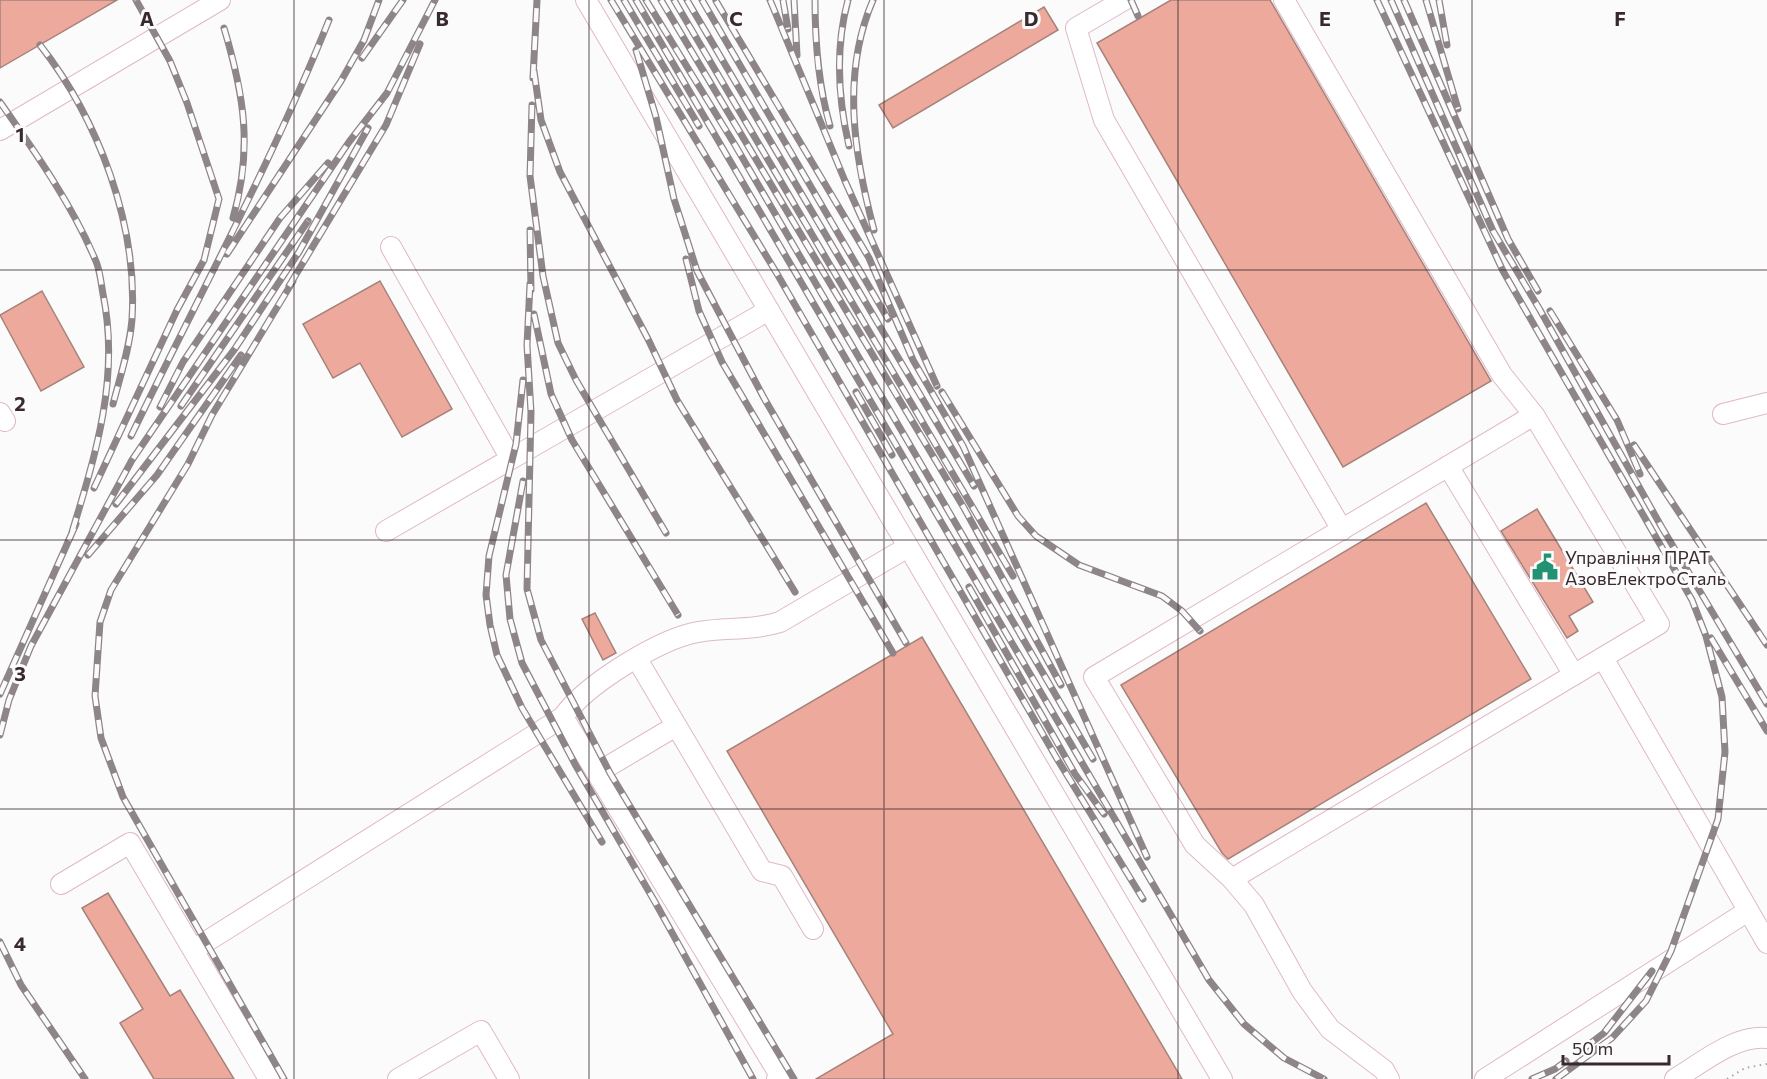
<svg xmlns="http://www.w3.org/2000/svg" width="1767" height="1079" font-family="Commissioner,sans-serif">
	<rect width="100%" height="100%" fill="#fbfbfb"/>
	<path fill="#edaa9c" stroke="#a6827b" stroke-width="1.5" d="M 0,0 L 117,0 L 0,68 Z
		M 1171,0 L 1270,0 L 1491,381 L 1343,467 L 1097,43 Z
		M 1044,7 L 1058,30 L 893,128 L 879,105 Z
		M 380,281 L 452,409 L 402,437 L 360,363 L 333,378 L 303,324 Z
		M 42,291 L 84,367 L 41,391 L 0,315 Z
		M 1426,503 L 1531,679 L 1228,859 L 1222,853 L 1121,685 Z
		M 1537,509 L 1593,602 L 1569,616 L 1578,631 L 1567,638 L 1501,531 Z
		M 595,613 L 616,653 L 603,660 L 582,619 Z
		M 922,637 L 1182,1079 L 816,1079 L 893,1034 L 727,751 Z
		M 108,893 L 170,996 L 180,990 L 234,1079 L 154,1079 L 120,1023 L 143,1009 L 82,908 Z"/>
	<g fill="none" stroke-linecap="round" stroke-linejoin="round">
		<g stroke="#dfb9c5" stroke-width="22">
			<path id="minor" d="M 586,0 L 1222,1079
				M 1124,0 L 1076,28 L 1104,120 L 1342,530
				M 0,130 L 220,0
				M 391,247 L 511,459
				M 0,413 L 5,421
				M 1723,414 L 1767,403
				M 1448,466 L 1574,675
				M 386,531 L 769,310
				M 1603,658 L 1767,943
				M 637,659 L 762,871 L 782,876 L 813,929
				M 563,717 L 781,1077 L 777,1079
				M 597,773 L 676,726
				M 1232,879 L 1659,624 L 1534,415 L 1502,375 L 1284,0
				M 61,884 L 130,843 L 269,1079
				M 193,950 L 563,717 C 585,685 659,639 698,632 C 727,627 751,631 780,622 L 908,547
				M 398,1079 L 481,1031 L 509,1079
				M 1389,1079 L 1384,1070 L 1330,1029 L 1302,991 L 1254,905 L 1232,879 L 1195,845 L 1094,677 L 1534,415
				M 1485,1079 L 1748,911
				M 1675,1079 C 1702,1063 1734,1035 1767,1038"/>
		</g>
		<path stroke="#aca6a8" stroke-width="2" stroke-dasharray="1.5 4.5" stroke-linecap="butt" d="M 1727,1079 L 1745,1068 L 1767,1064"/>
		<use href="#minor" stroke="#fff" stroke-width="20"/>
		<g stroke="#8e8588" stroke-width="7">
			<path id="rail" d="M 611,0 L 776,272 L 1056,757 L 1143,899
				M 624,0 L 699,126
				M 636,0 L 1209,980 L 1244,1024 L 1284,1058 L 1324,1079
				M 646,0 L 735,145 L 1093,759
				M 661,0 L 964,508 L 1061,685
				M 674,0 L 1013,576
				M 687,0 L 974,486
				M 702,0 L 888,319
				M 770,0 L 845,181 L 937,386
				M 783,0 L 788,29
				M 794,0 L 797,55
				M 815,0 C 815,43 818,84 830,126
				M 848,0 C 835,48 838,98 849,146
				M 873,0 C 841,74 854,155 874,230
				M 1131,0 L 1138,16
				M 1377,0 L 1503,271 L 1692,600 L 1706,636 L 1722,697 L 1725,752 L 1718,819 L 1671,951 L 1646,1001 L 1612,1038 L 1556,1079
				M 1391,0 L 1493,231 L 1540,310 L 1661,526 L 1767,704
				M 1404,0 L 1508,239 L 1538,291
				M 1426,0 L 1458,109
				M 1439,0 L 1447,45
				M 716,1 L 869,258 L 913,360 L 963,446 L 1147,857
				M 224,28 C 244,95 253,148 233,218
				M 40,45 C 98,119 138,224 132,319 C 130,347 120,377 113,404
				M 636,50 L 656,117 L 674,199 L 697,271 L 764,398 L 906,643
				M 362,58 L 403,0
				M 534,71 L 541,120 L 560,172 L 648,339 L 677,400 L 795,592
				M 533,78 L 537,0
				M 0,102 C 35,152 71,203 95,259 C 100,269 101,283 103,294 C 120,376 96,454 72,532
				M 532,105 L 530,176 L 543,276 L 558,343 L 576,380 L 666,533
				M 530,230 L 531,290
				M 227,254 L 341,81 L 364,40 L 379,0
				M 686,259 L 699,311 L 722,362 L 893,653
				M 530,284 L 527,345 L 531,412 L 527,589 L 541,640 L 610,773 L 794,1079
				M 289,286 L 386,125 L 420,44
				M 1550,311 L 1617,420 L 1640,474
				M 534,314 L 551,394 L 572,440 L 678,615
				M 523,380 L 516,444 L 489,556 L 486,595 L 490,625 L 497,655 L 522,708 L 602,842
				M 856,392 L 892,455
				M 942,392 L 1018,516 L 1036,536 L 1079,565 L 1162,596 L 1182,611 L 1200,631
				M 181,406 L 308,221
				M 160,407 L 183,362 L 280,218 L 328,163
				M 131,436 C 198,297 272,162 329,20
				M 1634,445 L 1767,645
				M 523,481 L 506,575 L 510,619 L 522,663 L 576,766 L 655,902 L 753,1079
				M 94,488 L 177,310 L 204,260 L 219,199 L 187,103 L 170,61 L 136,0
				M 116,504 L 234,350 L 299,252 L 368,128
				M 88,555 L 157,475 L 241,355
				M 969,587 L 1075,774 L 1104,814
				M 1711,638 L 1767,731
				M 0,694 L 76,524
				M 0,735 L 9,700 L 31,646 L 132,460 L 349,142 L 387,93 L 435,0
				M 0,942 L 21,985 L 85,1079
				M 1583,1049 L 1604,1033 L 1652,971
				M 284,1079 L 123,797 L 101,738 L 95,696 L 100,622 L 111,590 L 188,464 L 212,415 L 293,281
				M 1532,1079 L 1555,1069 L 1566,1061"/>
		</g>
		<use href="#rail" stroke="#fbfbfb" stroke-width="4.5" stroke-dasharray="14" stroke-linecap="butt"/>
	</g>
	<path fill="none" stroke="#38292e" stroke-width="1.5" stroke-opacity="0.55" d="M 294,0 L 294,1079M 589,0 L 589,1079M 884,0 L 884,1079M 1178,0 L 1178,1079M 1472,0 L 1472,1079M 0,270 L 1767,270M 0,540 L 1767,540M 0,809 L 1767,809"/>
	<defs>
		<g id="civic-bare" transform="scale(2.07)"><path d="M-.6-6.5H3V-4.5H.6V-3L4-1V1h2V6H-6V1h2V-1L-.6-3ZM-1.2 2.5V6h2.4V2.5Z" fill="#239273" stroke="#fbfbfb" stroke-width="2.5" paint-order="stroke"/></g>
	</defs>
	<g fill-rule="evenodd">
		<use href="#civic-bare" x="1545" y="567"/>
	</g>
	<g text-anchor="middle" dominant-baseline="central" stroke-width="6" stroke-linejoin="round" paint-order="stroke">
		<g font-size="18" fill="#38292e" stroke="#fbfbfb" text-anchor="start">
			<text x="1565" y="557">Управління ПРАТ<tspan x="1565" dy="21">АзовЕлектроСталь</tspan></text>
		</g>
	</g>
	<g font-size="20" text-anchor="middle" font-weight="bold" fill="#38292e" stroke="#fbfbfb" stroke-width="6" stroke-linejoin="round" paint-order="stroke">
		<text x="147" y="26">A</text>
		<text x="442" y="26">B</text>
		<text x="736" y="26">C</text>
		<text x="1031" y="26">D</text>
		<text x="1325" y="26">E</text>
		<text x="1620" y="26">F</text>
		<text x="20" y="142">1</text>
		<text x="20" y="411">2</text>
		<text x="20" y="681">3</text>
		<text x="20" y="951">4</text>
	</g>
	<path d="M1563 1055v9h106v-9" fill="none" stroke="#38292e" stroke-width="3"/>
	<text x="1572" y="1055" font-size="18" fill="#38292e" stroke="#fbfbfb" stroke-width="4.5" paint-order="stroke">50 m</text>
</svg>
